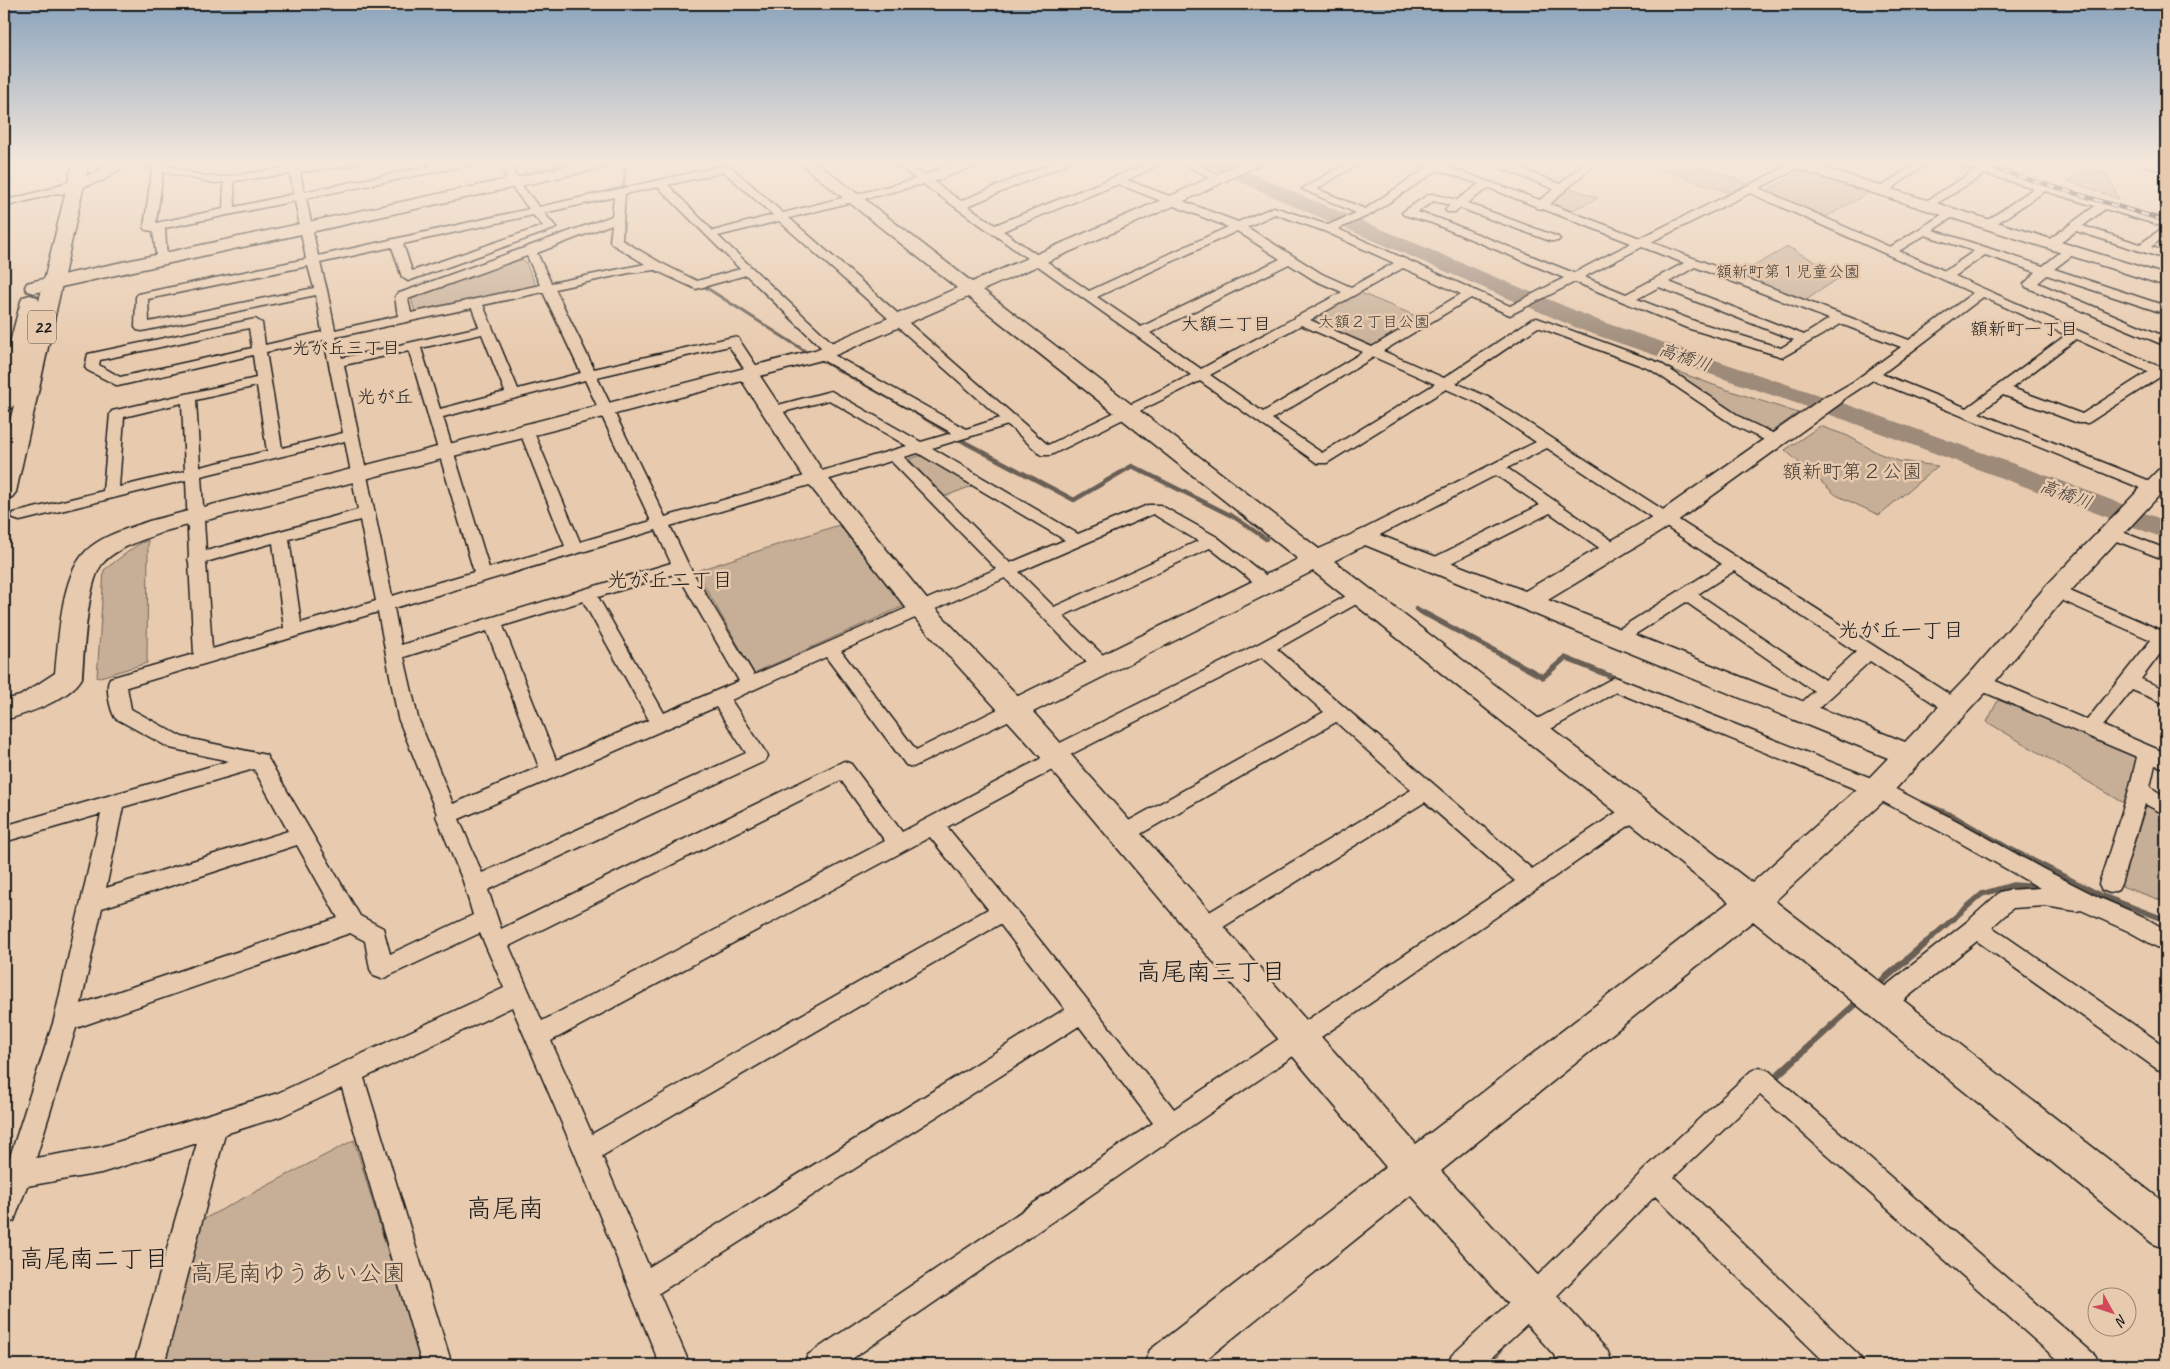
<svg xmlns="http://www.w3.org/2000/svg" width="2170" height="1369" font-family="Caveat,'Klee One',sans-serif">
	<rect width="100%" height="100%" fill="#e8cbaf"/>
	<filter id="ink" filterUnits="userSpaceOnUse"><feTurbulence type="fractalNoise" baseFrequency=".02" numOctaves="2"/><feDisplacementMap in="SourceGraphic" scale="10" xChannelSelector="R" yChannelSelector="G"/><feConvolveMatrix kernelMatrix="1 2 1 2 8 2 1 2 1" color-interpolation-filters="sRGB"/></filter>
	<g filter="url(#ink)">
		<path fill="#c7af97" stroke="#72665a" d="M 520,162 L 576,162 L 525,173 Z
			M 1641,162 L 1689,162 L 1747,183 L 1730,193 Z
			M 1806,169 L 1874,190 L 1826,217 L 1766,191 Z
			M 2088,169 L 2107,174 L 2119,199 L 2068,181 Z
			M 1568,187 L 1598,198 L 1568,212 L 1548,204 Z
			M 1788,247 L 1842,276 L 1803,302 L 1736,276 Z
			M 515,258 L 525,261 L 536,286 L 415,313 L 411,297 Z
			M 1356,291 L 1423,319 L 1377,348 L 1308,318 Z
			M 1660,365 L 1719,387 L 1798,413 L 1771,432 L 1739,416 Z
			M 1820,426 L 1848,436 L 1878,453 L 1899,461 L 1938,466 L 1879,515 L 1836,495 L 1785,450 Z
			M 928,453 L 972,486 L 943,497 L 909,459 Z
			M 839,525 L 904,606 L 754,673 L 696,571 Z
			M 148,540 L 147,663 L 97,678 L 104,570 L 137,545 Z
			M 1998,700 L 2141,756 L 2124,803 L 1987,722 Z
			M 2147,803 L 2166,815 L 2166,902 L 2121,886 Z
			M 354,1140 L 422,1365 L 161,1365 L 200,1221 Z"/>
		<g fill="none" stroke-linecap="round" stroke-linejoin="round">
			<path stroke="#695e54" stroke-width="3" d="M 240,162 L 243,162
				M 623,193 L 626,164
				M 699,283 L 805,351"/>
			<path stroke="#695e54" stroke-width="4.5" d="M 822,360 L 905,406
				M 917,413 L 966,443 L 1074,500 L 1132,466 L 1234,517 L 1266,539
				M 1416,609 L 1426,615"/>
			<path stroke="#695e54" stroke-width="5.5" d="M 1424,613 L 1543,677 L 1565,658 L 1620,680
				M 1922,803 L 1951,815 L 2006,847 L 2100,895 L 2166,920
				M 2080,890 L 2092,891
				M 1924,944 L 1982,894 L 2013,885 L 2044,887"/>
			<path stroke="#695e54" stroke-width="7" d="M 1876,986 L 1926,943
				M 1772,1080 L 1860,1000
				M 1484,1365 L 1499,1350"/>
			<path fill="#9d8a79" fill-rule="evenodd" d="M 1203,162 L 1226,162 L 1305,197 L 1600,321 L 1863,410 L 2059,480 L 2166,521 L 2166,539 L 1845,420 L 1584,331 L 1291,205 L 1206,166 Z"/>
			<g stroke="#1c1c1c" stroke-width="3">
				<path id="street" d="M 139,162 C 161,159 191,176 215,177 C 235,177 268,170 289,167 L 291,162 L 301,162 L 300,166 L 333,162 L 359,162 L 354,165 L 300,172 L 304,192 L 431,166 L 428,162 L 439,162 L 441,163 L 473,162 L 468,165 L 306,198 L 318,256 L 529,209 L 508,182 L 500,162 L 510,162 L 518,181 L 539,207 L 726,165 L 730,166 L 783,213 L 916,179 L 894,162 L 905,162 L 961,201 L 1055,162 L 1068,162 L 1067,164 L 968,206 L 995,225 L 1152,162 L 1165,162 L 1127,180 L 1238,222 L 1274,207 L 1328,225 L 1356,213 L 1302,189 L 1349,162 L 1361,162 L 1317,189 L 1365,209 L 1428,167 L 1417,164 L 1416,162 L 1448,162 L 1445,166 L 1540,200 L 1554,189 L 1503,169 L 1502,167 C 1506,160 1513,162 1520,162 L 1515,166 L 1560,184 L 1586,162 L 1597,162 L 1550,204 L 1640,238 L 1796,162 L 1808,162 L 1807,164 L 1759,188 L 1890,247 L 1948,211 L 1956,211 L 1958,213 L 1956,215 L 1933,230 L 2043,266 L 2067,247 L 2075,247 L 2077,250 L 2075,253 L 2054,269 L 2166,306 L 2166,314 L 2047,275 L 2038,283 L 2166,337 L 2166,346 L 2026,287 L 2024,284 L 2036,272 L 1985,255 L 1955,276 L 2158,366 L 2166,364 L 2166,373 L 2088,423 L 2078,423 L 2003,395 L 1979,413 L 2160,485 L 2162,488 L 2160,491 L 2148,491 L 1873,380 L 1839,402 L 1829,402 L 1827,399 L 1829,396 L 1853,382 L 1901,347 L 1841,324 L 1783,357 L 1687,328 L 1575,282 L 1510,315 L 1471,298 L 1383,351 L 1444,378 L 1532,319 L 1537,318 L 1660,363 L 1745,420 L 1783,438 L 1785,441 L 1783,444 L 1773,444 L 1735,426 L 1650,369 L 1538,327 L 1456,383 L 1488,397 L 1961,702 L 1964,707 L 1961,712 L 1954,714 L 1947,712 L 1870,661 L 1808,718 L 1801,720 L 1794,718 L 1791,713 L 1814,691 L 1686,602 L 1623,642 L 1617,644 L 1611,642 L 1608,638 L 1611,634 L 1722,564 L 1547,448 L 1507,468 L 1620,546 L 1622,550 L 1620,554 L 1614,555 L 1608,554 L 1550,513 L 1441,568 L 1435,569 L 1429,568 L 1427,564 L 1429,560 L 1540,505 L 1496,475 L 1370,540 L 1358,540 L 1356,536 L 1358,532 L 1536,442 L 1478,403 L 1446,389 L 1327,463 L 1317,463 L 1200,381 L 1051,455 L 1041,455 L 1008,425 L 932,448 L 1078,534 L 1148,505 L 1160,505 L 1217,537 L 1276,584 L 1273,588 L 1267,590 L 1261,588 L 1210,548 L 1063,616 L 1109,661 L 1111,666 L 1109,671 L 1102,672 L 1095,671 L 1005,578 L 841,651 L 916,750 L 1006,705 L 1013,703 L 1020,705 L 1023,710 L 1020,715 L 913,767 L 906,765 L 826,657 L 731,700 L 768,756 L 765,761 L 488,890 L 501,929 L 844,761 L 851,764 L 902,832 L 1040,759 L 1048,749 L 1258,644 L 1361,588 L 1367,590 L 1370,594 L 1367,598 L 1277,649 L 1532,869 L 1629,804 L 1636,802 L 1643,804 L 1646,810 L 1643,816 L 843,1365 L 803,1365 L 808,1355 L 1153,1123 L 1079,1026 L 659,1293 L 690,1365 L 660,1365 L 575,1154 L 512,1007 L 364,1078 L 452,1365 L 422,1365 L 342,1088 L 282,1116 L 225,1134 L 164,1365 L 134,1365 L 197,1143 L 101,1173 L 27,1186 L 14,1221 L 4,1224 L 4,1164 L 8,1163 L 54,1020 L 101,814 L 4,842 L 4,826 L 229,761 L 170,748 L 115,718 C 110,709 105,687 110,678 L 194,654 L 189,562 L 188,559 L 189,557 L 186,480 L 20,521 L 14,519 L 12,516 L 14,513 L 103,491 L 110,414 L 112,411 L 256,378 L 253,355 L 118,386 L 87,370 L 85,367 L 88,354 L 255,319 L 262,323 L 265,345 L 322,332 L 316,295 L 142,331 L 137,330 L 135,327 L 136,297 L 138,294 L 306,259 L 295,201 L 165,228 L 167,259 L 161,263 L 157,262 L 153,231 L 146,230 L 144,228 L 152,169 ZM 1438,170 L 1479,184 L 1457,200 L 1432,194 L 1428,195 L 1404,211 L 1402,213 L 1404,215 L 1432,223 L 1564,278 L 1510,306 L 1338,229 L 1370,215 ZM 163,172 L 215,183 L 224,182 L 223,209 L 156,223 ZM 724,172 L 773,215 L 713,231 L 668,185 ZM 290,174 L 294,194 L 235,207 L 234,181 ZM 923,184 L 1191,375 L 1048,445 L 789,218 ZM 1118,184 L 1228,227 L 1089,291 L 1003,231 ZM 658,187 L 740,269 L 697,281 L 661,263 L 622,240 L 625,194 ZM 1489,188 L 1535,206 L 1536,208 L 1543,209 L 1631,243 L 1574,273 L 1440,219 L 1417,212 L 1434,201 L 1450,205 L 1445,210 L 1447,212 L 1455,212 L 1460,208 L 1550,241 L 1558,241 L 1560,239 L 1558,237 L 1467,203 ZM 1750,193 L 1973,293 L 1909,340 L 1651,242 ZM 614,197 L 612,216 L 397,294 L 395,297 L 398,316 L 335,330 L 327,290 L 320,263 L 392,247 L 402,277 L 408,281 L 554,229 L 556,227 L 544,213 ZM 1275,214 L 1324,231 L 1394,263 L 1351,287 L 1322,274 L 1247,227 ZM 533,215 L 543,226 L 412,271 L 403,244 ZM 779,221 L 1000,418 L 966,429 L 832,354 L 839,350 L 837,347 L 718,236 ZM 612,224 L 610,241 L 612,244 L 645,264 L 551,283 L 537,253 ZM 1237,231 L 1280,259 L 1141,327 L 1097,297 ZM 1925,235 L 1974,251 L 1945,271 L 1899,251 ZM 1642,247 L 1684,263 L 1626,294 L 1584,277 ZM 527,256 L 540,285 L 411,313 L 408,299 ZM 1289,264 L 1314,280 L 1342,292 L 1201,369 L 1150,333 ZM 308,266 L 314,288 L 149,322 L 148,299 ZM 1695,267 L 1829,319 L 1804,335 L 1669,282 ZM 1403,268 L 1461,294 L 1372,347 L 1310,320 ZM 655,270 L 696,289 L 746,275 L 825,351 L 817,351 L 815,354 L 817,357 L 952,433 L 921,442 L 831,391 L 767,408 L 765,411 L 767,414 L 772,415 L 829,400 L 907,446 L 665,517 L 597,377 L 729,346 L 749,376 L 754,377 L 761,373 L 738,338 L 733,337 L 594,369 L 555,289 L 629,273 ZM 1659,287 L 1794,340 L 1781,348 L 1697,322 L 1637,299 ZM 543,292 L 581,373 L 518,389 L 483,305 ZM 1983,297 L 2066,335 L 1967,408 L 1882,374 ZM 472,308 L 479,327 L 342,358 L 336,337 ZM 1301,325 L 1363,352 L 1263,412 L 1210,375 ZM 249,328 L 252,348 L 120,377 L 99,365 L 100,360 ZM 482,334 L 505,392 L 440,409 L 421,348 ZM 2076,339 L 2148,372 L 2082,414 L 2012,388 ZM 324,340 L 343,433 L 282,448 L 266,352 ZM 409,351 L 474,572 L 392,596 L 344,365 ZM 1374,357 L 1435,384 L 1322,453 L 1272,419 ZM 585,380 L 651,521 L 580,542 L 533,430 L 531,427 L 521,427 L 519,430 L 565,546 L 489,568 L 443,417 ZM 257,386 L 267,451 L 200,467 L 196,400 ZM 182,403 L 185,471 L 119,487 L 124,417 ZM 345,441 L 358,510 L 206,551 L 201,476 ZM 918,453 L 1065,540 L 1010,563 L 904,457 ZM 891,461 L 996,569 L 754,675 L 689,566 L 670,526 ZM 1153,514 L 1198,541 L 1054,607 L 1019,572 ZM 360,520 L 376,601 L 301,623 L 289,539 ZM 656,530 L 671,563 L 401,645 L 394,608 ZM 273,543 L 284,628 L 212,649 L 206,562 ZM 1734,571 L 1856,652 L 1825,680 L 1698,594 ZM 677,573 L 739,681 L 664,713 L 598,597 ZM 583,601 L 649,720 L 556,760 L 503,626 ZM 378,612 L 398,718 L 437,814 L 436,816 L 463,881 L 473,915 L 390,954 L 383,928 L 360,916 L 266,755 L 182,737 L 131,709 L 127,687 ZM 487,631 L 539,767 L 453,804 L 418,718 L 404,657 ZM 1262,657 L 1324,712 L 1116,828 L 1112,834 L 1116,840 L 1123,842 L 1130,840 L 1336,722 L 1411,790 L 1196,920 L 1193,927 L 1196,934 L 1204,937 L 1212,934 L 1425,802 L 1515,881 L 1174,1109 L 1011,904 L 947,827 L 1054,769 L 1062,759 ZM 716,707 L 746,753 L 482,873 L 459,819 ZM 254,769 L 288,831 L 106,888 L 123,807 ZM 841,780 L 885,841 L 542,1021 L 509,946 ZM 930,837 L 988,909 L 592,1134 L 551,1041 ZM 297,845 L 338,918 L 81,1004 L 102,908 ZM 1000,924 L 1065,1009 L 649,1267 L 602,1156 ZM 350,933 L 365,941 L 370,969 L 374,976 L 382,979 L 480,933 L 504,988 L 278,1093 L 101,1147 L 36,1158 L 76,1028 Z
					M 1180,162 L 1193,162 L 1224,178 L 1223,180 L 1215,180 Z
					M 1917,162 L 1928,162 L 1886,193 L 1878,193 L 1876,191 L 1878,189 Z
					M 1953,162 L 1968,162 L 1989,167 L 2166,220 L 2166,235 L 2151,247 L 2166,251 L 2166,259 L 2076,231 L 2055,247 L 2047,247 L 2045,244 L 2047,241 L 2095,206 L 2045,191 L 1993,226 L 1985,226 L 1983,224 L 1985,222 L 2034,188 L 1985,174 L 1931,207 L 1923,207 L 1921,205 L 1923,203 L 1975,170 L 1954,164 ZM 2105,209 L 2162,226 L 2164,227 L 2140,244 L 2083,226 Z
					M 61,186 L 65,187 L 67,189 L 65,191 L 4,207 L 4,201 Z
					M 2112,528 L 2166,549 L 2166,560 L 2106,537 L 2104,533 L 2106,529 Z
					M 2056,585 L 2160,630 L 2166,628 L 2166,646 L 2141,679 L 2166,690 L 2166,704 L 2132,690 L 2103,726 L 2166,753 L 2166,768 L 2155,765 L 2150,787 L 2166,797 L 2166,815 L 2145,804 L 2121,884 L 2118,890 L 2110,893 L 2102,890 L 2099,884 L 2129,790 L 2137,757 L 1972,687 L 1970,682 L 1972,677 L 1979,675 L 1986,677 L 2087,720 L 2151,640 L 2050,595 L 2047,591 L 2050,587 Z
					M 1615,677 L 1884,783 L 1959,822 L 2043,869 L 2100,898 L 2144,917 L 2166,930 L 2166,952 L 2128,931 L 2081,910 L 2076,911 L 2045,906 L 2013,908 L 1992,927 L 2166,1047 L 2166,1072 L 2157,1069 L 1977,941 L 1889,1012 L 1881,1015 L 1873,1012 L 1869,1004 L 1873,996 L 1968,921 L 2000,892 L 2008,890 L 2040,888 L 1945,834 L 1870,795 L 1616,692 L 1540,735 L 1533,737 L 1526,735 L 1523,730 L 1526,725 Z
					M 1760,1067 L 1769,1071 L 2095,1355 L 2100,1365 L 2063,1365 L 1760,1095 L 1674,1177 L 1859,1355 L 1864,1365 L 1828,1365 L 1655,1196 L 1542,1311 L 1483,1365 L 1447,1365 L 1452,1355 L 1522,1291 L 1646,1168 L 1751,1071 Z"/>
			</g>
			<g stroke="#1c1c1c" stroke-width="3">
				<path id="secondary" d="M 112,162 L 130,162 L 104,180 L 61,194 L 55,192 L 53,189 L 55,186 L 92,174 Z
					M 587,162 L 614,162 L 611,165 L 606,167 L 34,293 L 27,291 L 25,287 L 27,283 L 34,281 Z
					M 800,162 L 816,162 L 972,282 L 1166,198 L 1243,162 L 1261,162 L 1259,165 L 1178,204 L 983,290 L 1319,549 L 1364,529 L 1525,591 L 1657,514 L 1827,395 L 1834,393 L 1841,395 L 1844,399 L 1841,403 L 1673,524 L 1548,600 L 1905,742 L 1969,675 L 2047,585 L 2158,470 L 2166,468 L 2166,488 L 2065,597 L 1989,689 L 1888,797 L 1775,901 L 2166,1204 L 2166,1249 L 2152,1243 L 1753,921 L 1441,1171 L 1607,1350 L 1613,1365 L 1563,1365 L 1411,1195 L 1199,1365 L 1144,1365 L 1150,1350 L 1386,1167 L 1045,762 L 911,614 L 807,482 L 742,381 L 165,531 C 145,540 119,546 104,562 C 87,578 84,653 82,678 C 69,700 27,714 4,720 L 4,700 L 20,696 L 55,673 C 59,639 60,577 86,551 C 102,535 128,529 149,521 L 815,350 L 957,288 L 802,165 ZM 968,297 L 1298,559 L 1018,696 L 929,602 L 824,473 L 760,376 L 829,358 ZM 1365,545 L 1888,758 L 1866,781 L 1752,883 L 1334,561 ZM 1313,571 L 1729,902 L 1416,1144 L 1033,712 Z
					M 958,162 L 979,162 L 976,165 L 931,183 L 919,183 L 917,180 L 919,177 Z
					M 1782,162 L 1805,162 L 2166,275 L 2166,286 L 1785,165 Z
					M 2141,162 L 2166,162 L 2166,172 L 2144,165 Z"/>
			</g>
			<g stroke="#1c1c1c" stroke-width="3">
				<path id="primary" d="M 73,162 L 89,162 L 16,492 L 12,497 L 4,499 L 4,446 L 14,405 L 11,408 L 4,410 L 4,365 L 21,301 L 23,297 L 30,295 L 37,297 L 39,301 Z"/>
			</g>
			<use href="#street" fill="#e8cbaf" fill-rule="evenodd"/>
			<use href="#secondary" fill="#e8cbaf" fill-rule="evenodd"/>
			<use href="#primary" fill="#e8cbaf" fill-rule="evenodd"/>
			<g stroke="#1c1c1c" stroke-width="4">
				<path id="rail" d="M 1972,162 L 2166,221"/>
			</g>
			<use href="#rail" stroke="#e8cbaf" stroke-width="2.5" stroke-dasharray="8" stroke-linecap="butt"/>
		</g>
	</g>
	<linearGradient id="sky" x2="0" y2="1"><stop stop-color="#8aa3bc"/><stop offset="0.46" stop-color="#f5e8db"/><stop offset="1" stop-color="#f5e8db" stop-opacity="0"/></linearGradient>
	<rect width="2170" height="353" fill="url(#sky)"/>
	<g text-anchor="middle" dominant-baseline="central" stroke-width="5" stroke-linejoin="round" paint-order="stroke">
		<g font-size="16" fill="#47413b" stroke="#e8cbaf">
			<text x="1788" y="272">額新町第１児童公園</text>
			<text x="1374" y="322">大額２丁目公園</text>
		</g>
		<g font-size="18" fill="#1c1c1c" stroke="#e8cbaf">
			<text x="1226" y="324">大額二丁目</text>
			<text x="2024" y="329">額新町一丁目</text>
			<text x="346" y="348">光が丘三丁目</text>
		</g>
		<g font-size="18" font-style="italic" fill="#433d38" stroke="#e8cbaf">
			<text transform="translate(1685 357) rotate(19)">高橋川</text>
			<text transform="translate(2066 494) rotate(20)">高橋川</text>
		</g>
		<rect fill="#e8cbaf" stroke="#595048" stroke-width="1" x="28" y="310.5" width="28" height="33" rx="4"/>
		<g font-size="19" font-weight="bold" fill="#1c1c1c">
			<text x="42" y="327">22</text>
		</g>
		<g font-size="19" fill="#1c1c1c" stroke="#e8cbaf">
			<text x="385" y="397">光が丘</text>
		</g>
		<g font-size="20" fill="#47413b" stroke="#e8cbaf">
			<text x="1852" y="471">額新町第２公園</text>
		</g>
		<g font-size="21" fill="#1c1c1c" stroke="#e8cbaf">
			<text x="670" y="580">光が丘二丁目</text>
			<text x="1901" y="630">光が丘一丁目</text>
		</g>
		<g font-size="24" fill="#47413b" stroke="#e8cbaf">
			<text x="298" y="1273">高尾南ゆうあい公園</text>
		</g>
		<g font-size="25" fill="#1c1c1c" stroke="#e8cbaf">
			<text x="1211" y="972">高尾南三丁目</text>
			<text x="94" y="1259">高尾南二丁目</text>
		</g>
		<g font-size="26" fill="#1c1c1c" stroke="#e8cbaf">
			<text x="505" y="1208">高尾南</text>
		</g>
	</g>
	<rect width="2170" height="1369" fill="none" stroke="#e8cbaf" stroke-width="20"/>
	<rect x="10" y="10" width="2150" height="1349" fill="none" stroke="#1c1c1c" stroke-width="2" filter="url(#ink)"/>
	<g transform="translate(2112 1312) rotate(130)"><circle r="24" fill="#e8cbaf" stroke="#968574"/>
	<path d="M0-4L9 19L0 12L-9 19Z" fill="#d1495b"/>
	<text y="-8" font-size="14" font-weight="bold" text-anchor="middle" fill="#1c1c1c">N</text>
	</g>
</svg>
